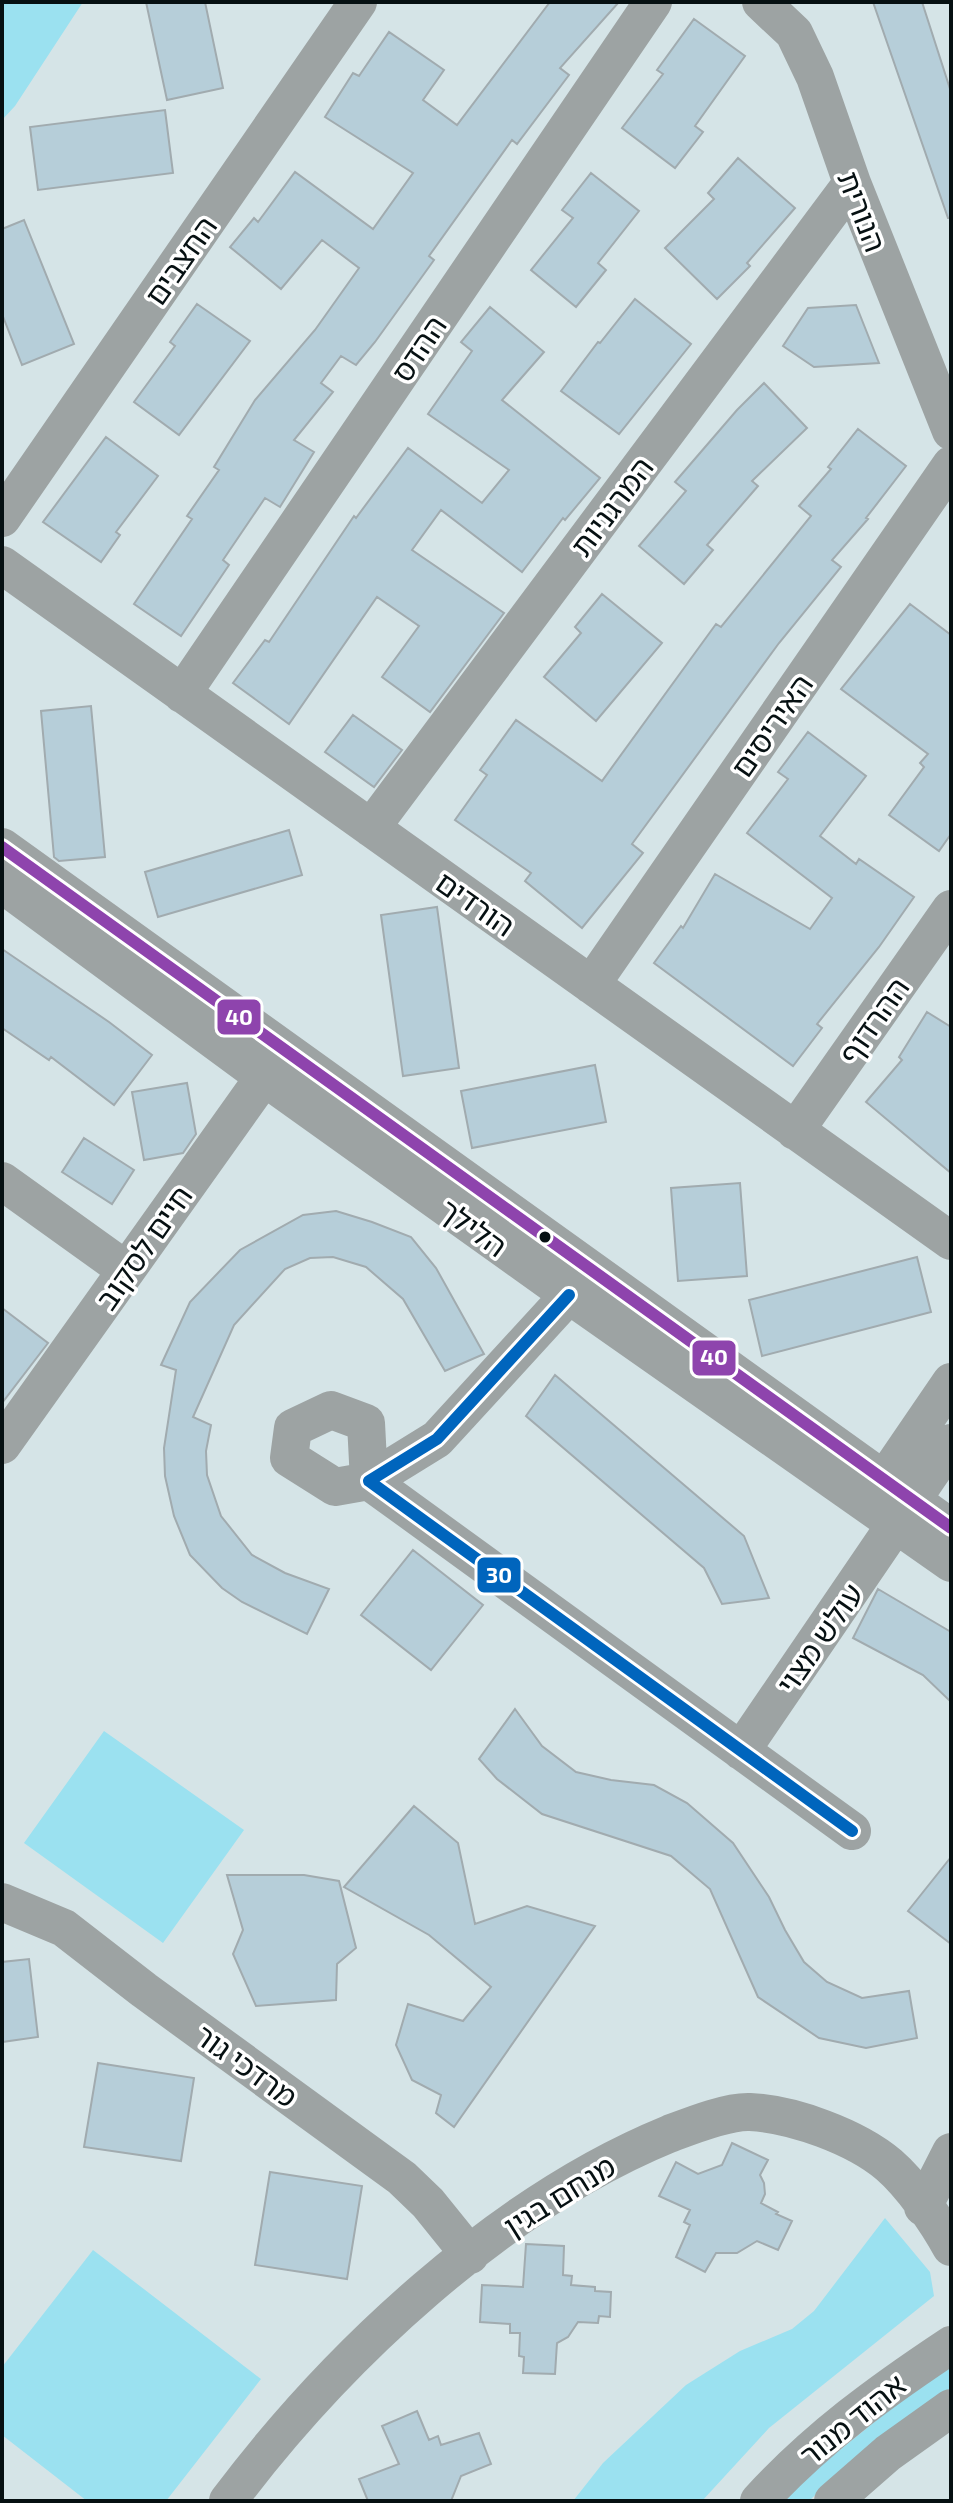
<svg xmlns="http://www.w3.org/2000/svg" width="953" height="2503" font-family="'Exo 2','Noto Sans Hebrew',sans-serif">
	<rect width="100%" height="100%" fill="#d5e4e7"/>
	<path fill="#9be1f0" d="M 2,2 L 83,2 L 15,106 L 2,120 Z
		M 104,1731 L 244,1830 L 163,1943 L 24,1843 Z
		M 885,2218 L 930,2272 L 934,2296 L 769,2428 L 702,2501 L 573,2501 L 603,2463 L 686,2385 L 740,2351 L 792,2329 L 814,2311 Z
		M 93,2250 L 261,2379 L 166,2501 L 87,2501 L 2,2435 L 2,2367 Z
		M 951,2360 L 951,2388 C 901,2421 852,2458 809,2501 L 777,2501 Z"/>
	<path fill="#b6ced9" stroke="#a1abaf" stroke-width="2" d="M 146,2 L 205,2 L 223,88 L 167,100 Z
		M 550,2 L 619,2 L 560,68 L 569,75 L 517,144 L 512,140 L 429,256 L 434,260 L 375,342 L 356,365 L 341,356 L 321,383 L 333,392 L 294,440 L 314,452 L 280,507 L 265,498 L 223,560 L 229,565 L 181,636 L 134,604 L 192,519 L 187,516 L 219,470 L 214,467 L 255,400 L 315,330 L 359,268 L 322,240 L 281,289 L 230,247 L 254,218 L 258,222 L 295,172 L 373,229 L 413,173 L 325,117 L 353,73 L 359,76 L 389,32 L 444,70 L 423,100 L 457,125 Z
		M 873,2 L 922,2 L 951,92 L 951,218 L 948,218 Z
		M 694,19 L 745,56 L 695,126 L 703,132 L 675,168 L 622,128 L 663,74 L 657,70 Z
		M 165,110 L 173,173 L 38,190 L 30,127 Z
		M 738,158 L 795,208 L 747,263 L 750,266 L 717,299 L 665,248 L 714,199 L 708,193 Z
		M 591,173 L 639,211 L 598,263 L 606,270 L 576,307 L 531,270 L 573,218 L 562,210 Z
		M 24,220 L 74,344 L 22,365 L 2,314 L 2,229 Z
		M 635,299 L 691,344 L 619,434 L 561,391 L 598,342 L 600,343 Z
		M 197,304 L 250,341 L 179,435 L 134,402 L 175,346 L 170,342 Z
		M 856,305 L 879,363 L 814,367 L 783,346 L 808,308 Z
		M 490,307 L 544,352 L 502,400 L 600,478 L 565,520 L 563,518 L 522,572 L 441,510 L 412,550 L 504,613 L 430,712 L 382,677 L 419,626 L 377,597 L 289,724 L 233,683 L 265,640 L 269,642 L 354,516 L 356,518 L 408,448 L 482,503 L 509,470 L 428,414 L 472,351 L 461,342 Z
		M 764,383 L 807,428 L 752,481 L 758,486 L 707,545 L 713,550 L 684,584 L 639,546 L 686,491 L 675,482 L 737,410 Z
		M 858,429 L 906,466 L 866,518 L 868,519 L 832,560 L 841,567 L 779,643 L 632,844 L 643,853 L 582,928 L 525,881 L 531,873 L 455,820 L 487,775 L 480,770 L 516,720 L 602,781 L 716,624 L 721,627 L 811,516 L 799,506 L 831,469 L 828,467 Z
		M 106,437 L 158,476 L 116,532 L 120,535 L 101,562 L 43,522 Z
		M 602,594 L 662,643 L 596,721 L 544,677 L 581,633 L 575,627 Z
		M 910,604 L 951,635 L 951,834 L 939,851 L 889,815 L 924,767 L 920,763 L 928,754 L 841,689 Z
		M 91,706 L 105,857 L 59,861 L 54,857 L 41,711 Z
		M 353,715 L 402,750 L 374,787 L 325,752 Z
		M 808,732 L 866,776 L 820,836 L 856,864 L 859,859 L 914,897 L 879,947 L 817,1024 L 822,1028 L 793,1066 L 654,963 L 681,926 L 683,928 L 715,874 L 810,929 L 832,898 L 747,833 L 788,779 L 778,772 Z
		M 289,830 L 302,875 L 158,917 L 145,872 Z
		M 437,907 L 459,1068 L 403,1076 L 381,915 Z
		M 2,949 L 109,1022 L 152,1055 L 114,1105 L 51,1057 L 49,1060 L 2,1028 Z
		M 927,1012 L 951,1027 L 951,1173 L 866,1102 L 902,1060 L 899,1057 Z
		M 595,1065 L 606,1122 L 472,1148 L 461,1091 Z
		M 187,1083 L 196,1134 L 183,1153 L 144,1160 L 132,1092 Z
		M 84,1138 L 134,1170 L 112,1204 L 62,1172 Z
		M 740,1183 L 747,1276 L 678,1281 L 671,1188 Z
		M 336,1211 L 372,1222 L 411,1237 L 436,1268 L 484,1354 L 445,1371 L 403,1299 L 366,1267 L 333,1257 L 310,1258 L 285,1269 L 234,1325 L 193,1417 L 211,1425 L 206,1451 L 207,1475 L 221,1516 L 252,1555 L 285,1573 L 329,1589 L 307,1634 L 242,1602 L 222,1588 L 190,1555 L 174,1516 L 165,1476 L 164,1448 L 176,1370 L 161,1365 L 190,1302 L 240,1250 L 303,1215 Z
		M 917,1257 L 931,1312 L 762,1356 L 749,1300 Z
		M 2,1308 L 48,1343 L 2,1403 Z
		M 555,1375 L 744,1536 L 769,1598 L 722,1604 L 704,1568 L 526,1416 Z
		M 413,1550 L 483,1605 L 431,1670 L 361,1615 Z
		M 878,1589 L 951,1632 L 951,1702 L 923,1675 L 853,1638 Z
		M 515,1709 L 542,1746 L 576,1772 L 611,1780 L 654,1785 L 687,1803 L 733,1843 L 769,1897 L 785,1930 L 804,1962 L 827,1982 L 862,1998 L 909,1991 L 917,2038 L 866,2048 L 819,2038 L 758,1997 L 710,1889 L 671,1856 L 542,1814 L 497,1779 L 479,1759 Z
		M 414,1806 L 458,1843 L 475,1924 L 527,1906 L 595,1926 L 454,2127 L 436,2113 L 441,2095 L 412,2080 L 396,2045 L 408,2004 L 463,2021 L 491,1987 L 429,1935 L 344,1887 Z
		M 951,1857 L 951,1944 L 908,1911 Z
		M 227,1875 L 304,1875 L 339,1881 L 356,1948 L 337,1964 L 336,2000 L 256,2006 L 233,1954 L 243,1930 Z
		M 29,1959 L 38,2037 L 2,2042 L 2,1962 Z
		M 98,2063 L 194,2078 L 181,2161 L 84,2147 Z
		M 732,2143 L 768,2160 L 760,2175 L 764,2183 L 765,2194 L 761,2203 L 778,2212 L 776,2214 L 792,2221 L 778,2250 L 757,2241 L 737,2253 L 716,2253 L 705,2272 L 676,2257 L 690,2225 L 684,2222 L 690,2210 L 659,2196 L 676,2162 L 698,2174 L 722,2165 Z
		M 270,2172 L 362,2186 L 347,2279 L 255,2265 Z
		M 526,2244 L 564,2246 L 563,2275 L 572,2276 L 571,2285 L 595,2287 L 595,2291 L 611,2292 L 610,2317 L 599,2316 L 598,2323 L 578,2322 L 568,2337 L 557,2343 L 555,2374 L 523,2373 L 524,2357 L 519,2356 L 520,2333 L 510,2333 L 510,2324 L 480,2322 L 482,2285 L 523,2287 Z
		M 417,2411 L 429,2440 L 438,2436 L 441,2445 L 479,2433 L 491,2464 L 461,2476 L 451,2501 L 368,2501 L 359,2479 L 399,2464 L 382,2426 Z"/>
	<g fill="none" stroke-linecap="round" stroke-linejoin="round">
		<path stroke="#9da3a3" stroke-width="38" d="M 761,2 L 794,33 L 815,77 L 852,183 L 951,431
			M 2,518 L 358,2
			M 2,565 L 951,1241
			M 182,694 L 653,2
			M 371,828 L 852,183
			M 2,847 L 951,1528
			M 2,884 L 264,1077 L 569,1295 L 951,1563
			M 591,985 L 951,465
			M 795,1131 L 951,909
			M 2,1181 L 126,1270
			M 569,1295 L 437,1439 L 369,1481 L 852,1831
			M 331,1410 L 366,1423 L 369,1481 L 335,1487 L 289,1458 L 293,1428 Z
			M 2,1445 L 279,1056
			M 869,1502 L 951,1382
			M 741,1751 L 951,1443
			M 2,1902 L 64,1928 L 144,1990 L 402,2178 L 428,2203 L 470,2255
			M 923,2207 L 951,2152
			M 228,2501 C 336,2357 500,2203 669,2134 C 690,2126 727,2111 750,2112 C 793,2114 856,2137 889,2165 C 911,2184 937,2221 951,2247
			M 759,2501 C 817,2438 880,2392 951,2345
			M 833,2501 L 888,2453 L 951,2408"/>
		<g stroke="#fff" stroke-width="18">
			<path id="bus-1" d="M 2,847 L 951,1528"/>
		</g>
		<g stroke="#fff" stroke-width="18">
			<path id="bus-2" d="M 569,1295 L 437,1439 L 369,1481 L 852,1831"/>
		</g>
		<use href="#bus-1" stroke="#8e44ad" stroke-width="12"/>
		<use href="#bus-2" stroke="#0065bd" stroke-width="12"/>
	</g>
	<circle fill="#061012" stroke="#fff" stroke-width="3" cx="545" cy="1237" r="7"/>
	<g text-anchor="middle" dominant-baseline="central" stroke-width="7" stroke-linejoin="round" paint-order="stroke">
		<g font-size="30" fill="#061012" stroke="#fff">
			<text transform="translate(863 211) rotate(69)">הנורית</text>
			<text transform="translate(180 260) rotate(-55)">החצבים</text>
			<text transform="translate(418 348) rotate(-56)">ההדס</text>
			<text transform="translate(611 506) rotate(-53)">המרגניות</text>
			<text transform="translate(771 725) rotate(-55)">האיריסים</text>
			<text transform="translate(476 903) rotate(35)">הורדים</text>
			<text transform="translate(873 1020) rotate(-55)">ההרדוף</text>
			<text transform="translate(474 1227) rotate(36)">הלילך</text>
			<text transform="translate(143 1247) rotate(-55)">חיים לסקוב</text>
			<text transform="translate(819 1638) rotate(-55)">עולש מצוי</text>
			<text transform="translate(247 2065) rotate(36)">מרדכי גור</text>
			<text transform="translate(559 2195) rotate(-32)">מנחם בגין</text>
			<text transform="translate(852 2419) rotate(-39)">אהוד מנור</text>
		</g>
	</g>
	<g stroke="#fff" stroke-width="3">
		<rect x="216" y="998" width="46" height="38" rx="8" fill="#8e44ad"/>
		<rect x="691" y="1339" width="46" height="38" rx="8" fill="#8e44ad"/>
		<rect x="476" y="1556" width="46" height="38" rx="8" fill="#0065bd"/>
	</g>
	<g font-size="22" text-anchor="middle" font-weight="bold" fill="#fff">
		<text x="239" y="1025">40</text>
		<text x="714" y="1365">40</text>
		<text x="499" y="1583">30</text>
	</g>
	<rect width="953" height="2503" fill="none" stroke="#061012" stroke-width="8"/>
</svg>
